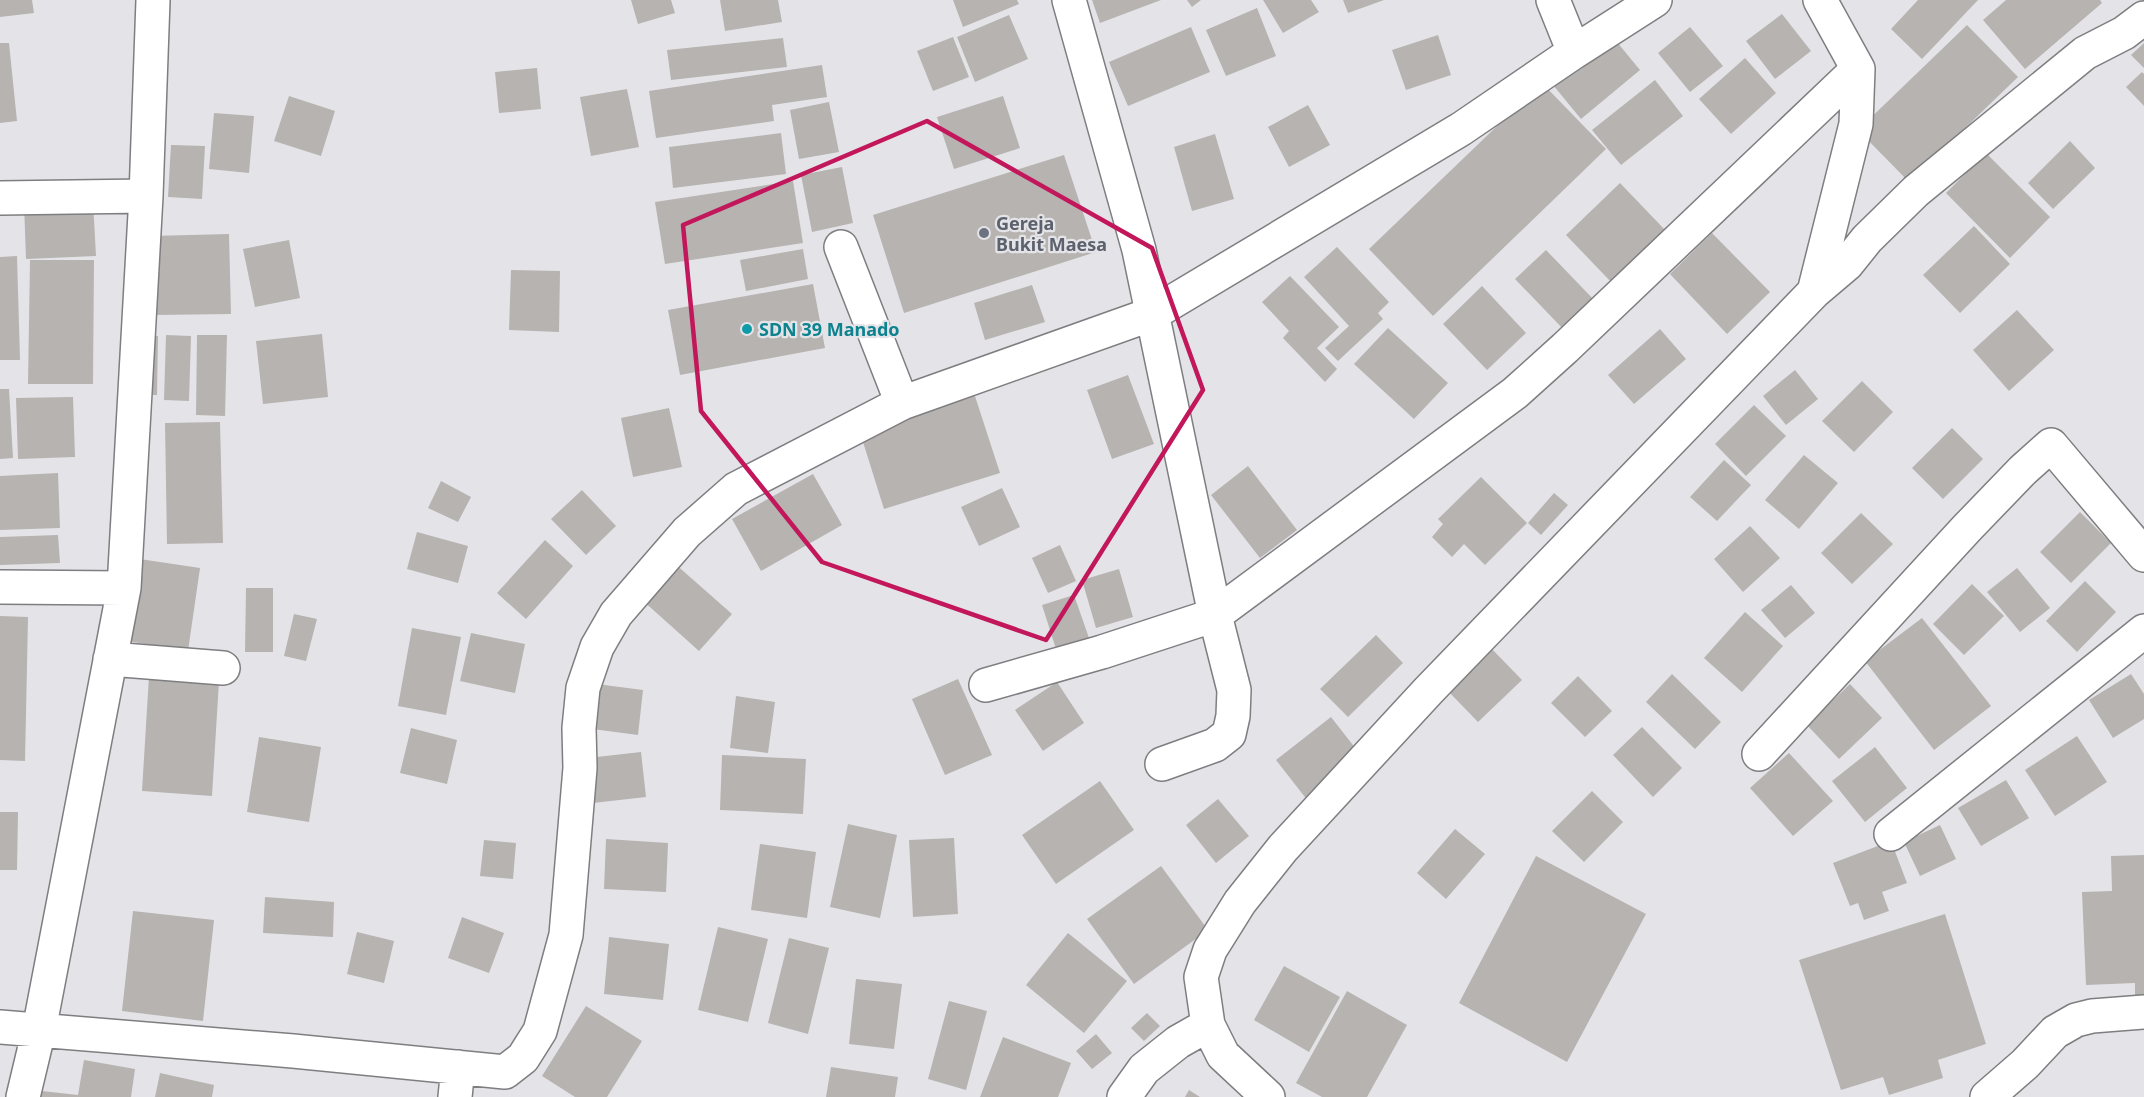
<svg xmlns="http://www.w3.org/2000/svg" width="2144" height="1097" font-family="'Noto Sans',sans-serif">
	<rect width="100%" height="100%" fill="#e4e4e8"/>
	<path fill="#b6b3b1" d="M 0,0 L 32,0 L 34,13 L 0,17 Z
		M 631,0 L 671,0 L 675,13 L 638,24 Z
		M 720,0 L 778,0 L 782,22 L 725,31 Z
		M 953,0 L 1017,0 L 1019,4 L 963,27 Z
		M 1092,0 L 1161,0 L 1100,23 Z
		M 1187,0 L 1201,0 L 1192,7 Z
		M 1263,0 L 1311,0 L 1319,12 L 1283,33 Z
		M 1343,0 L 1384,0 L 1348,13 Z
		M 1918,0 L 1978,0 L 1922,59 L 1891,29 Z
		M 2006,0 L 2100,0 L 2102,3 L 2025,69 L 1983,20 Z
		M 1257,8 L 1276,56 L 1226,76 L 1206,30 Z
		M 1782,14 L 1811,51 L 1775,79 L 1746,41 Z
		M 1009,15 L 1028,59 L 975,82 L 957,37 Z
		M 1967,25 L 2018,77 L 1909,182 L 1858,130 Z
		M 1191,27 L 1210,72 L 1128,106 L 1109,62 Z
		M 1690,27 L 1723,66 L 1690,92 L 1658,53 Z
		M 1438,35 L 1451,75 L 1406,90 L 1392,50 Z
		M 1612,36 L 1640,70 L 1581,119 L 1553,85 Z
		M 953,37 L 969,77 L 933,91 L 917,51 Z
		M 783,38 L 787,67 L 671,80 L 667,50 Z
		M 0,43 L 9,43 L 17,121 L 0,123 Z
		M 2144,43 L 2144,68 L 2131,55 Z
		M 1745,58 L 1776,93 L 1731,134 L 1699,99 Z
		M 822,65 L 827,97 L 772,105 L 774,121 L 656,138 L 649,91 Z
		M 537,68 L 541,109 L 499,113 L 495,72 Z
		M 2142,72 L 2144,74 L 2144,106 L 2126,87 Z
		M 1655,80 L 1683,116 L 1621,165 L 1592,130 Z
		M 1542,83 L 1606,149 L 1433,316 L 1369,249 Z
		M 627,89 L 639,147 L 591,156 L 580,97 Z
		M 289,96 L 335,111 L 321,156 L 274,141 Z
		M 1003,96 L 1020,148 L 954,169 L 937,117 Z
		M 829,102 L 839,152 L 799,159 L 790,110 Z
		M 1308,105 L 1330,145 L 1289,167 L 1268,127 Z
		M 214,113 L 254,116 L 249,173 L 209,169 Z
		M 781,133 L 786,174 L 673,188 L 669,147 Z
		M 1215,134 L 1234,199 L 1192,211 L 1174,147 Z
		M 2070,141 L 2095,168 L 2053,209 L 2028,183 Z
		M 171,145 L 205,146 L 202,199 L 168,197 Z
		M 1986,153 L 2050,217 L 2010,258 L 1946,193 Z
		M 1064,155 L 1096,252 L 904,313 L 873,215 Z
		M 842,167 L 853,223 L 812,232 L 801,175 Z
		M 793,181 L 803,243 L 665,264 L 655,202 Z
		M 1620,183 L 1667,232 L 1613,284 L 1566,235 Z
		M 93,201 L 96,256 L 26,259 L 24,204 Z
		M 1974,226 L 2010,264 L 1960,313 L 1923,275 Z
		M 1712,233 L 1770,292 L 1727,334 L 1670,274 Z
		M 229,234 L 231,314 L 154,315 L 152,236 Z
		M 289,240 L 300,298 L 255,307 L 243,249 Z
		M 1337,247 L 1389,302 L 1378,313 L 1383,319 L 1338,361 L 1325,348 L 1349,326 L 1304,277 Z
		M 803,249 L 808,279 L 746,291 L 740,260 Z
		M 1546,250 L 1598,304 L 1567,333 L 1515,279 Z
		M 17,256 L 20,360 L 0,360 L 0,257 Z
		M 30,260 L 94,260 L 93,384 L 28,384 Z
		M 511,270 L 560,271 L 559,332 L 509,330 Z
		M 1290,276 L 1339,327 L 1317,348 L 1337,369 L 1325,382 L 1283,338 L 1289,331 L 1262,302 Z
		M 813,284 L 825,348 L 680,375 L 668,310 Z
		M 1032,285 L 1045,322 L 985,340 L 974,303 Z
		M 1482,286 L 1526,333 L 1487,370 L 1443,324 Z
		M 2017,310 L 2054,350 L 2009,391 L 1973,350 Z
		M 1388,328 L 1448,383 L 1414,419 L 1354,364 Z
		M 1660,329 L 1686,359 L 1634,404 L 1608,375 Z
		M 322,334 L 328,397 L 263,404 L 256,341 Z
		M 166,335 L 191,336 L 189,401 L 164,400 Z
		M 197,335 L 227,335 L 225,416 L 196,415 Z
		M 143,336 L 158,336 L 157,395 L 142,395 Z
		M 1795,370 L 1818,399 L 1786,425 L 1763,396 Z
		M 1128,375 L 1154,444 L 1112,459 L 1087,390 Z
		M 1862,381 L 1893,412 L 1854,452 L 1822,421 Z
		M 0,389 L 9,389 L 13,458 L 0,459 Z
		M 973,390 L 1000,473 L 884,509 L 858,426 Z
		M 73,397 L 75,457 L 18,459 L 16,398 Z
		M 1754,405 L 1786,436 L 1746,476 L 1715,444 Z
		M 669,408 L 682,467 L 633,477 L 621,418 Z
		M 220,422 L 223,543 L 167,544 L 165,423 Z
		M 1952,428 L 1983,459 L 1943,499 L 1912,468 Z
		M 1804,455 L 1838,483 L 1799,529 L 1765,500 Z
		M 1724,460 L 1751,485 L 1717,521 L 1690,497 Z
		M 1248,466 L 1297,530 L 1260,558 L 1211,495 Z
		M 58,473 L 60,528 L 0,530 L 0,476 Z
		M 813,474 L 842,525 L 761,571 L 732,519 Z
		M 1481,477 L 1527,523 L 1485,565 L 1464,544 L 1452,557 L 1432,537 L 1443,524 L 1438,519 Z
		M 441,481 L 471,497 L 458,522 L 428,508 Z
		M 1002,488 L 1020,527 L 979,546 L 961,507 Z
		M 582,490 L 616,526 L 586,555 L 551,519 Z
		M 1554,493 L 1568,505 L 1541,535 L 1528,523 Z
		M 2080,512 L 2111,543 L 2071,583 L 2040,552 Z
		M 1861,513 L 1893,544 L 1852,584 L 1821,553 Z
		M 1750,526 L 1780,558 L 1743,592 L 1714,559 Z
		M 417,532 L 468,546 L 458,583 L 407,569 Z
		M 58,535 L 60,563 L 0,565 L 0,537 Z
		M 545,540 L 573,566 L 526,619 L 497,593 Z
		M 1060,545 L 1076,581 L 1048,593 L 1032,558 Z
		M 133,558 L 200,568 L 188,651 L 121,640 Z
		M 673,562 L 732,614 L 699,651 L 641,599 Z
		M 2017,568 L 2050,608 L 2020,632 L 1987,592 Z
		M 1119,569 L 1133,617 L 1096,628 L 1082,580 Z
		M 2085,581 L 2116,612 L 2077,652 L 2046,621 Z
		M 1972,584 L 2004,616 L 1964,655 L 1933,624 Z
		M 1791,585 L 1815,613 L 1785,638 L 1761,610 Z
		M 246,588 L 273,588 L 273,652 L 245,652 Z
		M 1074,595 L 1089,638 L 1056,649 L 1042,605 Z
		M 1745,612 L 1783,646 L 1742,692 L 1704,658 Z
		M 294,614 L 317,619 L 306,661 L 284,656 Z
		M 0,616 L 28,617 L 25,761 L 0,760 Z
		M 1922,618 L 1991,706 L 1934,750 L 1865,661 Z
		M 412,628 L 461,637 L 446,715 L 398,706 Z
		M 471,633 L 525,644 L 515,693 L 460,681 Z
		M 1376,635 L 1403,663 L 1348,717 L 1320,689 Z
		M 1490,647 L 1522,680 L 1478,722 L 1446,689 Z
		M 1672,674 L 1721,722 L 1695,749 L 1646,702 Z
		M 2131,674 L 2144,694 L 2144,719 L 2113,738 L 2089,700 Z
		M 149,676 L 219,681 L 212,796 L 142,791 Z
		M 1578,676 L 1612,711 L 1585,737 L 1551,703 Z
		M 958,679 L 992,755 L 945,775 L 912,699 Z
		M 1057,682 L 1084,723 L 1043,751 L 1015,710 Z
		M 589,683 L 643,690 L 638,735 L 585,728 Z
		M 1850,684 L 1882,718 L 1839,759 L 1807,725 Z
		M 736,696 L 775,702 L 768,753 L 730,748 Z
		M 1331,717 L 1363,758 L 1308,801 L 1276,760 Z
		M 1642,727 L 1682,768 L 1653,797 L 1613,755 Z
		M 411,728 L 457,740 L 447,784 L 400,773 Z
		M 2077,736 L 2107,782 L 2055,816 L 2025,770 Z
		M 259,737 L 321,747 L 309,822 L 247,812 Z
		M 1875,747 L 1907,788 L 1865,822 L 1832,781 Z
		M 641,752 L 646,797 L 593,803 L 588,758 Z
		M 1789,753 L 1833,801 L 1793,836 L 1750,788 Z
		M 722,755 L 806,759 L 803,814 L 720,810 Z
		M 2006,780 L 2029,818 L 1981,846 L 1958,808 Z
		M 1100,781 L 1134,830 L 1056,884 L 1022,835 Z
		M 1592,791 L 1623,822 L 1584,862 L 1552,831 Z
		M 1218,799 L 1249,836 L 1216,863 L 1186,825 Z
		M 0,812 L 18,812 L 17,870 L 0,870 Z
		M 848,824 L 897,835 L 880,918 L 830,907 Z
		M 1940,825 L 1956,859 L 1920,876 L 1904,842 Z
		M 1455,829 L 1485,854 L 1446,899 L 1417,873 Z
		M 954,838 L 958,914 L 913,917 L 909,840 Z
		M 606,839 L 668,843 L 666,892 L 604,889 Z
		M 484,840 L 516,843 L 513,879 L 480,876 Z
		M 1891,841 L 1907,883 L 1882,892 L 1889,911 L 1864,920 L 1858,903 L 1850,906 L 1833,863 Z
		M 760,844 L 816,852 L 807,918 L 751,910 Z
		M 2144,855 L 2144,1006 L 2135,1006 L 2135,983 L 2086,985 L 2082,892 L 2112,891 L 2111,856 Z
		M 1536,856 L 1646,914 L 1567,1062 L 1459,1003 Z
		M 1161,866 L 1208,930 L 1134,984 L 1087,919 Z
		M 265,897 L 334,902 L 333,937 L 263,933 Z
		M 133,911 L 214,920 L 203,1021 L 122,1011 Z
		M 1945,914 L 1986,1044 L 1938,1060 L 1943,1078 L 1889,1095 L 1883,1077 L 1841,1090 L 1799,960 Z
		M 462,917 L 504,933 L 489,973 L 448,958 Z
		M 718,927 L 768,939 L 748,1022 L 698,1010 Z
		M 357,932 L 394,941 L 384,983 L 347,974 Z
		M 1068,933 L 1127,981 L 1084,1033 L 1026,985 Z
		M 609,937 L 669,944 L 663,1000 L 604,994 Z
		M 789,938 L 829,948 L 808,1034 L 768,1023 Z
		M 1284,966 L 1340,997 L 1309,1052 L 1254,1020 Z
		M 856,979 L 902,984 L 894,1049 L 849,1044 Z
		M 1347,991 L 1407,1025 L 1367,1097 L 1322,1097 L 1296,1083 Z
		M 949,1001 L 987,1011 L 966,1090 L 928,1079 Z
		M 586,1006 L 642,1041 L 607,1097 L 575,1097 L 542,1076 Z
		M 1147,1013 L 1160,1026 L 1144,1041 L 1131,1028 Z
		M 1096,1034 L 1112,1053 L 1092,1069 L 1076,1051 Z
		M 1003,1037 L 1071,1063 L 1058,1097 L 980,1097 Z
		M 84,1060 L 135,1069 L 131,1097 L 41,1097 L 42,1091 L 78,1095 Z
		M 831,1067 L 898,1077 L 895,1097 L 826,1097 Z
		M 160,1073 L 214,1085 L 212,1097 L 155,1097 Z
		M 1189,1090 L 1200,1097 L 1185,1097 Z"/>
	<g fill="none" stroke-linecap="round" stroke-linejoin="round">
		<g stroke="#7e7e81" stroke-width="36">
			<path id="minor" d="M 1069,0 L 1139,250 L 1215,615 L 1234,690 L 1233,716 L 1229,734 L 1215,745 L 1162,764
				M 1553,0 L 1574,52
				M 0,198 L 146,196
				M 841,247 L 902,403
				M 1814,292 L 1847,264 L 1867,239 L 1916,191 L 2085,53 L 2124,33 L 2144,18
				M 0,587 L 124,588
				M 110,659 L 223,668
				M 986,685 L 1102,652 L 1215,615 L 1515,393 L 1565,348 L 1858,69
				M 1759,754 L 1967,528 L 2023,470 L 2051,445 L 2144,555
				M 1891,834 L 2144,631
				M 0,1027 L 293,1051 L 505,1072 L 523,1058 L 540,1031 L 566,935 L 580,768 L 579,728 L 583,688 L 597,647 L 616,614 L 687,532 L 736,489 L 902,403 L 1152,314 L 1461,129 L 1574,52 L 1655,0
				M 23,1097 L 39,1030 L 124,588 L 146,196 L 153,0
				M 455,1097 L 458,1067
				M 1124,1097 L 1144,1069 L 1178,1042 L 1208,1025
				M 1268,1097 L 1223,1055 L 1208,1025 L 1201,977 L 1210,950 L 1240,902 L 1283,848 L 1429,690 L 1814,292 L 1856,124 L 1858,69 L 1820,0
				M 1987,1097 L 2025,1064 L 2055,1032 L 2076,1020 L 2092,1016 L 2144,1012"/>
		</g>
		<use href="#minor" stroke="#fff" stroke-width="33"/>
	</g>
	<path fill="none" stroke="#c2185b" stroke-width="4.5" stroke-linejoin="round" d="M 927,121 L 1152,248 L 1203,390 L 1046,640 L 822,562 L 701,411 L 683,225 Z"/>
	<circle fill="#6b7280" stroke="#e4e4e8" stroke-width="2" cx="984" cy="233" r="6"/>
	<circle fill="#0f9aa8" stroke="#e4e4e8" stroke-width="2" cx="747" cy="329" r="6"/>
	<g text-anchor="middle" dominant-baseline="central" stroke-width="4.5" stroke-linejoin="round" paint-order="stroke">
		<g font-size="18" font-weight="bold" fill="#5b616d" stroke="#e4e4e8" text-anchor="start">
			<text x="996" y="223">Gereja<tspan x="996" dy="21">Bukit Maesa</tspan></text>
		</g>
		<g font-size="18" font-weight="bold" fill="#0d838f" stroke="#e4e4e8" text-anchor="start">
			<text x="759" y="329">SDN 39 Manado</text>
		</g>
	</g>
</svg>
